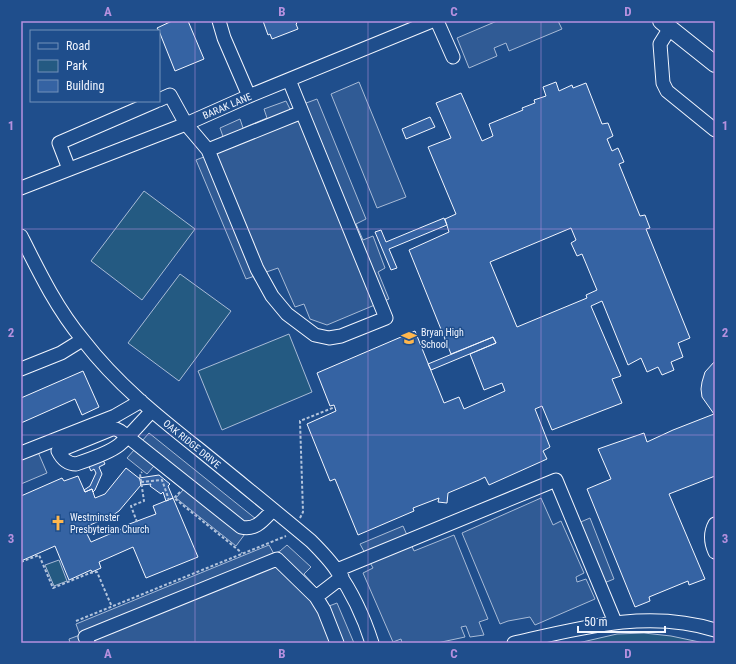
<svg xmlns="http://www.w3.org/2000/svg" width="736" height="664" font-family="'Roboto Condensed',sans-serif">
	<rect width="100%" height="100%" fill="#1f4e8c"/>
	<path fill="#245a82" stroke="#a8bbd7" d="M 144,191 L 195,229 L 142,300 L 91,261 Z
		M 180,274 L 231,311 L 179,381 L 128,343 Z
		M 289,334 L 312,392 L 222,430 L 198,371 Z
		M 59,560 L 67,581 L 54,586 L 45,565 Z
		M 644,633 L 671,636 L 704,643 L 578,643 L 617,634 Z"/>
	<path fill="#305b95" stroke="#a8bbd7" d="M 497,21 L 558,21 L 562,29 L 509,51 L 506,43 L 494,48 L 497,56 L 469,68 L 457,38 Z
		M 359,82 L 406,197 L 377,208 L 331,94 Z
		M 317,99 L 366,219 L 356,224 L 363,240 L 373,236 L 385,268 L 378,272 L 389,299 L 327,325 L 310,319 L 304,304 L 295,307 L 278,268 L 246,279 L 196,160 L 227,148 L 220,128 L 240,119 L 243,128 L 267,118 L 264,109 L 286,101 L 290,109 Z
		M 149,433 L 256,519 L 236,546 L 176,498 L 183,490 L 154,466 L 147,474 L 127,458 Z
		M 38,452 L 47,473 L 21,484 L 21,459 Z
		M 541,498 L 553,525 L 561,521 L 584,573 L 576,577 L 577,582 L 586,579 L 595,599 L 535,625 L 530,617 L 508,621 L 500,624 L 462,533 Z
		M 590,518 L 614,579 L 594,587 L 569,527 Z
		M 403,526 L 414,551 L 454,535 L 488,619 L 479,622 L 484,635 L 470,637 L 466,626 L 461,627 L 465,637 L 437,643 L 402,643 L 401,639 L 393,642 L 363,573 L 373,568 L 360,544 Z
		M 269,545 L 274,554 L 280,551 L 287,545 L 311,567 L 304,574 L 324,596 L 329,606 L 337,603 L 354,643 L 70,643 L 69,639 L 80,635 L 76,624 Z"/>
	<path fill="#3563a3" stroke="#f2f6ff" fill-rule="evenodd" d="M 172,21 L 188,21 L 204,59 L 175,71 L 159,31 L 157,28 Z
		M 263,21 L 296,21 L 297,23 L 296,24 L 298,29 L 272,39 L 270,34 L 268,35 Z
		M 556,82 L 559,91 L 572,85 L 573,88 L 586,83 L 602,124 L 608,123 L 613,136 L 607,139 L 612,151 L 618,148 L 624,162 L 619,164 L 640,216 L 645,215 L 650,228 L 646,229 L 690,338 L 678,343 L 683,357 L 671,362 L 674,370 L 662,375 L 658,367 L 647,372 L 641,358 L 628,365 L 602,301 L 591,306 L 621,376 L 612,379 L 622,403 L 552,430 L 542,406 L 535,409 L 550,447 L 543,451 L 547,459 L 489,485 L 485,477 L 479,480 L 448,493 L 447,503 L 438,502 L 439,498 L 413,508 L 414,511 L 358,535 L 335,479 L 330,481 L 307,424 L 336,411 L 334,405 L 330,406 L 317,373 L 415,331 L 444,403 L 459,397 L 464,409 L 505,391 L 502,383 L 484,390 L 470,354 L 496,343 L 493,337 L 451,354 L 409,250 L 449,232 L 445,219 L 456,214 L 428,147 L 451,138 L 436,103 L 461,93 L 482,141 L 493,136 L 489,124 L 523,110 L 522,108 L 535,103 L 534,100 L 546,96 L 543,87 ZM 571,228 L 576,240 L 571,243 L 577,256 L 582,254 L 597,290 L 586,295 L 587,298 L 517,327 L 490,262 Z
		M 430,117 L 435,127 L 406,139 L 402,129 Z
		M 444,218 L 447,225 L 389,249 L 397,268 L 391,270 L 375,232 L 381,230 L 386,242 Z
		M 493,337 L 496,343 L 431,370 L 428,364 Z
		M 715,361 L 715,476 L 669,494 L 705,579 L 689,585 L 688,581 L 649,597 L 650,601 L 635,607 L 587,489 L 611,479 L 598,449 L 644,433 L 647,442 L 673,430 L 714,414 L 702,397 L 701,389 L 702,382 L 705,372 Z
		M 83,371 L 99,407 L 82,415 L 75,399 L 21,423 L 21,398 Z
		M 98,450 L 105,464 L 99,467 L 102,474 L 95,490 L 93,492 L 92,489 L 85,492 L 84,490 L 90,486 L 96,473 L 94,469 L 91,471 L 84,456 Z
		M 126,468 L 140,479 L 141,485 L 119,511 L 113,515 L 90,525 L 91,527 L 85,530 L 91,542 L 126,527 L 124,526 L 156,514 L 153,506 L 173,498 L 198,557 L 146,578 L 133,547 L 99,562 L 101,568 L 92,572 L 91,570 L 69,580 L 55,546 L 21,561 L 21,496 L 62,478 L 64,481 L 78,476 L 85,492 L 92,489 L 95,498 L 105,494 Z
		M 159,475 L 170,484 L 168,486 L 173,498 L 166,501 L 163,492 L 161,494 L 150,486 L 151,484 L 141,485 L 140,479 L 139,478 Z"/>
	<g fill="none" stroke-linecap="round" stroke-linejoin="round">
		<g stroke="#f2f6ff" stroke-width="15">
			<path id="minor" d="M 219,21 L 224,38 L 249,96
				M 437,21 L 453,57
				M 670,28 L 660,44 L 663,83 L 667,91 L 715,130
				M 159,100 L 170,95 L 186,124 L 208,150 L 257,269 L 272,296 L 287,314 L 315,335 L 329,338 L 341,336 L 386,318 L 289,80
				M 208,150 L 302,112
				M 69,169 L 59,143 L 156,101
				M 21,188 L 186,124 L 249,96 L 432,21
				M 21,236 C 39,272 57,309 83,340 C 117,384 157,416 200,450 C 237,480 274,510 311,541 C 320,550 330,560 337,571 C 352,592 364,618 372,643
				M 21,369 L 61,353 L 82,340
				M 152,411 C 141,422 131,435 119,445 C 109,453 88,460 76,464 C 67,464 62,459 58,451 L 112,429 L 116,429 L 120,431 L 128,437 L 241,527 C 256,531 264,519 273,510
				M 21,453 L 115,416 L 141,401
				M 715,524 C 710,533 711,543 715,552
				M 337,570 L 556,480 L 615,622
				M 316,597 L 342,577
				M 88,643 L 85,637 L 277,559 L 316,597 L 324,610 L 337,643
				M 514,643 C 580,628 648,609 715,630"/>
		</g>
		<g stroke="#f2f6ff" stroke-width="18">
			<path id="major" d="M 661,21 L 715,64"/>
		</g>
		<path stroke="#b3c4dc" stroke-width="2" stroke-dasharray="3 2" stroke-linecap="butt" d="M 141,482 L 162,480 L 169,500
			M 180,492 L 174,498 L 242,553
			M 300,518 L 303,512 L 300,421 L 335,407
			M 137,522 L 131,506 L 144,501 L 140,474 L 142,472
			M 21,562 L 39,555 L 53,588 L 90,573 L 97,572 L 112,607
			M 76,621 L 286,536"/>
		<use href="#minor" stroke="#1f4e8c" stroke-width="13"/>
		<use href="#major" stroke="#1f4e8c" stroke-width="16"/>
	</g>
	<path fill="none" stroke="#b691df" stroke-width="1" stroke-opacity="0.55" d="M 195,21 L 195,643M 368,21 L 368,643M 541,21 L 541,643M 21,229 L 715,229M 21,435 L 715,435"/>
	<defs>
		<g id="school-bare" transform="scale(1.2)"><path d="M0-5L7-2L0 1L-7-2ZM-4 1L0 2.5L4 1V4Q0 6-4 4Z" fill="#ffb74d" stroke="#1f4e8c" stroke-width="2.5" paint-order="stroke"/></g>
		<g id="church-bare" transform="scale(1.2)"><path d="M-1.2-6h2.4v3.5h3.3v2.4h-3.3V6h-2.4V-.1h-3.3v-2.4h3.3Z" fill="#ffb74d" stroke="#1f4e8c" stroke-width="2.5" paint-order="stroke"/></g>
	</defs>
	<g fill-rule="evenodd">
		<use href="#school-bare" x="409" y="338"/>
		<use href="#church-bare" x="58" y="523"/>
	</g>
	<g text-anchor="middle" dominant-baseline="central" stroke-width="3" stroke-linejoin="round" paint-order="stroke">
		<g font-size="10" fill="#f2f6ff" stroke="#1f4e8c">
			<text transform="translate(227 106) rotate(-23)">BARAK LANE</text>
			<text transform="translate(192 444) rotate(39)">OAK RIDGE DRIVE</text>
		</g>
		<g font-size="10" fill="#f2f6ff" stroke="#1f4e8c" text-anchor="start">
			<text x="421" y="332">Bryan High<tspan x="421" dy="12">School</tspan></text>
			<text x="70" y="517">Westminster<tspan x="70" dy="12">Presbyterian Church</tspan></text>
		</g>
	</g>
	<rect width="736" height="664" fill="none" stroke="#1f4e8c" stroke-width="44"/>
	<rect x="30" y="30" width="130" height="72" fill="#1f4e8c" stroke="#7391ba"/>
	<rect x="38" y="43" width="20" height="6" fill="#1f4e8c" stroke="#7391ba"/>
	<text x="66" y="50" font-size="12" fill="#f2f6ff">Road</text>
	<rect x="38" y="60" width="20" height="12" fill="#245a82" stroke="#7391ba"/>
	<text x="66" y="70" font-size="12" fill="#f2f6ff">Park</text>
	<rect x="38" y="80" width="20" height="12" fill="#3563a3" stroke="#7391ba"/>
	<text x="66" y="90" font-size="12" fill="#f2f6ff">Building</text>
	<path d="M578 626v6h87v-6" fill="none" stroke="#f2f6ff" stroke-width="2"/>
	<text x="584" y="626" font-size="12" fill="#f2f6ff" stroke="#1f4e8c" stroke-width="3" paint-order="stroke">50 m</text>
	<rect x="22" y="22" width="692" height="620" fill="none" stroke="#b691df" stroke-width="1.5"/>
	<g font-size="13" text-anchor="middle" font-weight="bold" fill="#b691df">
		<text x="108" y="16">A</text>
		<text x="282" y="16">B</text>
		<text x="454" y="16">C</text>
		<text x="628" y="16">D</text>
		<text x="11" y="130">1</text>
		<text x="725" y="130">1</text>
		<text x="11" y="337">2</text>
		<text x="725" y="337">2</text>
		<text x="11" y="543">3</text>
		<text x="725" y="543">3</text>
		<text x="108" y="658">A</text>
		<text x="282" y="658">B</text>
		<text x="454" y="658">C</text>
		<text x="628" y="658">D</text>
	</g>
</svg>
